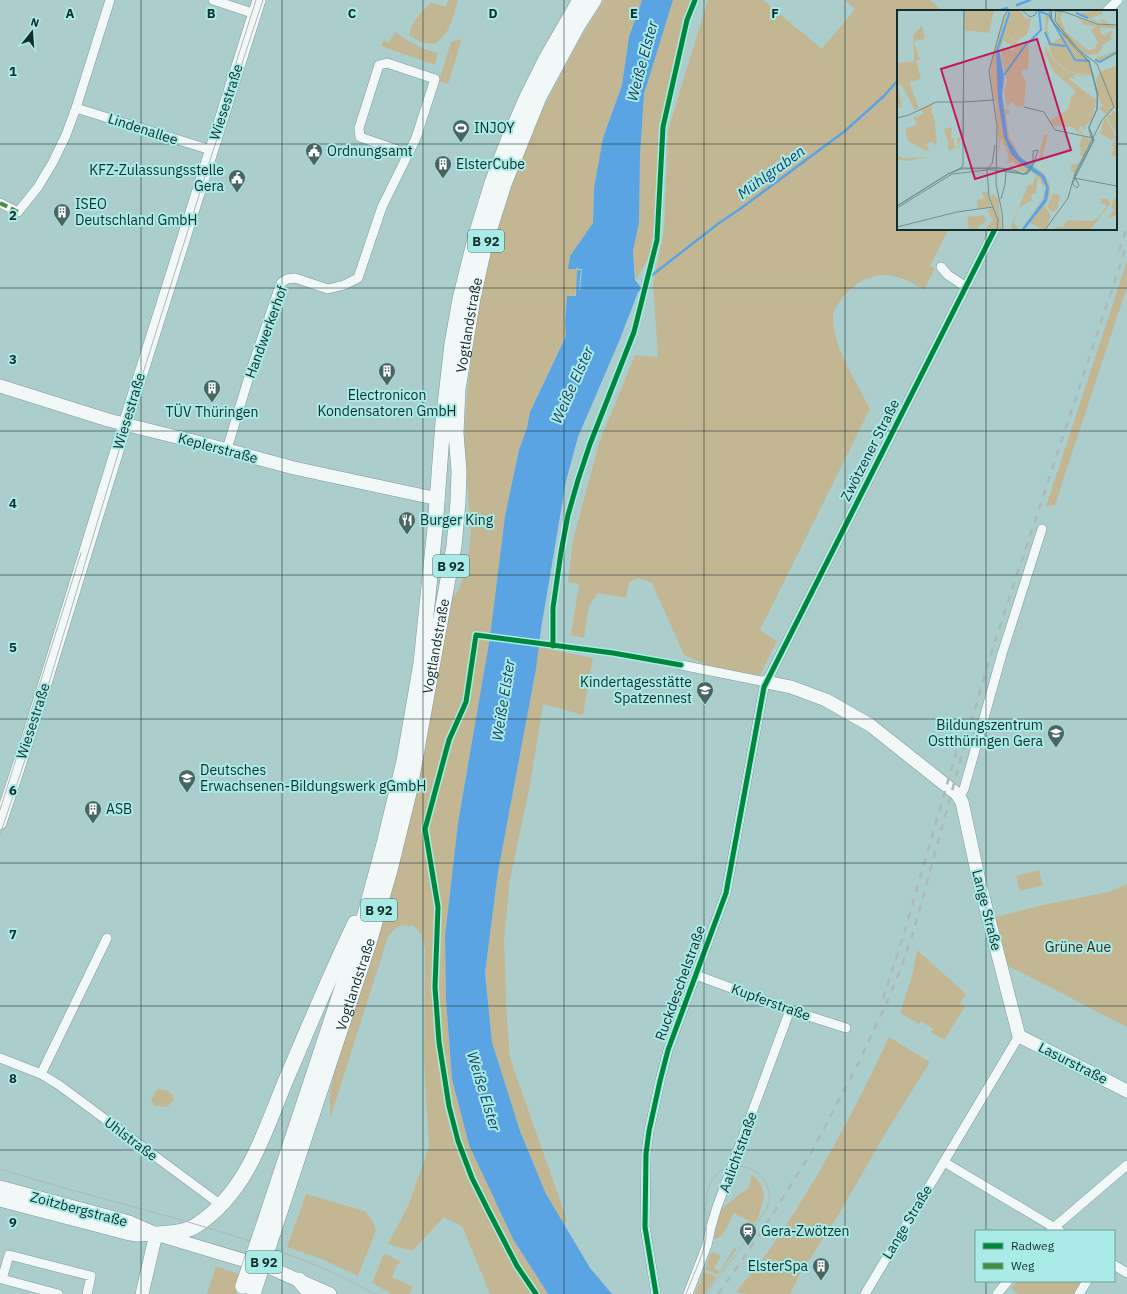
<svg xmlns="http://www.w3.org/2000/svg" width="1127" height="1294" font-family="'IBM Plex Sans',sans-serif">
	<rect width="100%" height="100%" fill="#abcecd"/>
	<path fill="#c3b793" d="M 448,0 L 458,0 C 452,18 451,34 434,44 L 421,42 L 409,35 C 411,23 421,12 430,4 L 430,2 L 446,7 Z
		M 604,0 L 642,0 L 629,37 L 622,85 L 603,138 L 594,188 L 593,223 L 570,256 L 569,268 L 578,269 L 575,296 L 567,296 L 565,322 L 566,335 L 530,412 L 527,428 L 519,450 L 505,516 L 490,637 L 458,823 L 445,936 L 446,1000 L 452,1079 L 469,1145 L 513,1239 L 548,1294 L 538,1294 L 519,1266 L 500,1231 L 461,1142 L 452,1106 L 441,1043 L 437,989 L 439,932 L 442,914 L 439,897 C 437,904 437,913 436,921 C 432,950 431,979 433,1008 C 437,1052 441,1102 455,1143 C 473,1196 503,1247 533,1294 L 490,1294 L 462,1226 L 444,1217 L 412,1251 L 388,1244 L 408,1206 L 429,1147 L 424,1060 L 425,948 L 421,934 L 414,926 C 400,925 397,925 388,937 L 330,1119 L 330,1094 L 334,1073 L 365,979 L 382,921 L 415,795 L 428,733 L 445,625 L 451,600 L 459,589 L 467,564 L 471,532 L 464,440 L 467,392 L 480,291 L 504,205 L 537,120 L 577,44 Z
		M 673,0 L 691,0 L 682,30 L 661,122 L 654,232 L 650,255 L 636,280 L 633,251 L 639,223 L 640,155 L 644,94 Z
		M 708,0 L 763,0 L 822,49 L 855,9 L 844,0 L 930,0 L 943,11 L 898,11 L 898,229 L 949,229 L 930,266 L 935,268 L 924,290 C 893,270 869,268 843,297 C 839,302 832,312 833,319 C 835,352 856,380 870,409 L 760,630 L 777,641 L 760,675 L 716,669 L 684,655 L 652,583 L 638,578 L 629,582 L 626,598 L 598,593 L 589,606 L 584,638 L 571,635 L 579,584 L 568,582 L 573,540 L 599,443 L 635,355 L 658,357 L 653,284 L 664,230 L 668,130 Z
		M 396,32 C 409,43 422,49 438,53 L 435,65 L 381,46 L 384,40 L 388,43 Z
		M 462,39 L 448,84 L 439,81 L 451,42 Z
		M 1127,261 L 1127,287 L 1055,505 L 1046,506 Z
		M 538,644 L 553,646 L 552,650 L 593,658 L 583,715 L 543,704 L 531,780 L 510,880 L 504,939 L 506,989 L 506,1005 L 510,1058 L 567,1220 L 563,1224 L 546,1194 L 520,1131 L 492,1042 L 485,973 L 498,872 L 536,669 Z
		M 1039,870 L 1043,885 L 1020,891 L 1016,876 Z
		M 1127,884 L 1127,1027 L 1007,965 L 995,917 L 1043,905 L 1108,892 Z
		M 917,950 L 966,994 L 960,1003 L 965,1007 L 944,1040 L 931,1032 L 933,1029 L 921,1021 L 919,1024 L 900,1013 L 912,976 Z
		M 889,1037 L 930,1062 L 885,1134 L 839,1214 L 800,1274 L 790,1294 L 747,1294 L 736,1292 C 747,1278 759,1264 770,1249 C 816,1183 855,1110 889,1037 Z
		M 159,1089 C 167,1090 173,1092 174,1100 L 167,1107 L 155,1106 L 151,1100 L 155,1092 Z
		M 752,1175 L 757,1179 L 762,1186 L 764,1197 L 758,1218 L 743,1239 L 741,1238 L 749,1221 L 734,1213 C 729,1221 724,1240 714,1239 L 715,1226 L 721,1210 L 727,1204 L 748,1188 Z
		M 306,1194 L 365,1211 L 373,1222 L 376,1231 L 358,1276 L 319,1258 L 287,1247 Z
		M 734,1248 L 737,1249 L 718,1275 L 705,1270 L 710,1254 L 713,1252 L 721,1256 L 714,1268 L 720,1271 Z
		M 386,1254 L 401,1262 L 397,1265 L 392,1277 L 413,1287 L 409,1294 L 392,1294 L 372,1283 L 383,1256 Z
		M 216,1266 L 241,1275 L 236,1294 L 207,1294 Z
		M 704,1272 L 717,1277 L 704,1294 L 695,1294 Z
		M 1018,1281 L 1084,1281 L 1075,1294 L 1018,1294 L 1011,1288 Z"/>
	<path fill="#5aa4e3" d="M 642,0 L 673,0 L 644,94 L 640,155 L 639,223 L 633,251 L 635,280 L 642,289 L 638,292 L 620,339 L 578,437 L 566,481 L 541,629 L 536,669 L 498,872 L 485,973 L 492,1042 L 520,1131 L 546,1194 L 590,1268 L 612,1294 L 548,1294 L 513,1239 L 469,1145 L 452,1079 L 446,1000 L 445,936 L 458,823 L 490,637 L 505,516 L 519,450 L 527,428 L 530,412 L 566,336 L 565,322 L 567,296 L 576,296 L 577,270 L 581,270 L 579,290 L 580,290 L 582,269 L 578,269 L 578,267 L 576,269 L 568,269 L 570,256 L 593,223 L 594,188 L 603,138 L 622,85 L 629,37 Z"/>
	<path fill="#abcecd" d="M 489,634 L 541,641 L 541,646 L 488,640 Z"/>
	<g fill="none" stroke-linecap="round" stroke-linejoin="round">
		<path stroke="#5aa4e3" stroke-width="2.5" d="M 1017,5 L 1030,0
			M 998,11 L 1007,8
			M 651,276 L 719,223 L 740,209 L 845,131 L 884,96 L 898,80"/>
		<g stroke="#7e9a99" stroke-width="10">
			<path id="street" d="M 213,0 L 255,14
				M 1107,11 L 1118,0
				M 76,108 L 211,150
				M 0,203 L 18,212 L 38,187 L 53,162 L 66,135 L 76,108 L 110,0
				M 941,267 L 948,275 L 966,287
				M 227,449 L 251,370 L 281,283 L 287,279 L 295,278 L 328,289 L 344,285 L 358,278 L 382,207 L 416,138 L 435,79 L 387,63 L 379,65 L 359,128 L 360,137 L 409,154
				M 681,665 L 766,682
				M 959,797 L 964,789 L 1002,654 L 1042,529
				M 696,975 L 790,1010 L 846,1028
				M 0,1058 L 41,1074 L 59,1085 L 221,1205
				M 41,1074 L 107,938
				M 944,1162 L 1060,1231
				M 1051,1230 L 1127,1165
				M 1114,1265 L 1127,1273
				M 58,1294 L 2,1279 L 9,1255 L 91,1276 L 87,1294
				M 656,1294 L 645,1227 L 646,1154 L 649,1131 L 660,1081 L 668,1050 L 726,893 L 764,687 L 995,229
				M 688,1294 L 707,1245 L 711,1227 L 717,1207 L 790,1010
				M 865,1294 L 1019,1036
				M 997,1294 L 1008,1281
				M 1079,1294 L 1087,1281"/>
		</g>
		<g stroke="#7e9a99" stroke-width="14">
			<path id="secondary" d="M 0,386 L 108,420 L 205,444 L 294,468 L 438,499
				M 766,682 L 791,687 L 826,700 L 870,725 L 957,794 L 962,802 L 980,885 L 1019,1036 L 1127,1091
				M 0,823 L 29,735 L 132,402 L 259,0
				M 0,1187 L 129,1222 L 156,1234 L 273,1269 L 330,1294
				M 0,1200 L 126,1233 L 137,1235 L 153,1234
				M 142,1294 L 156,1234"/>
		</g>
		<g stroke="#7e9a99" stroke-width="16">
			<g id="primary">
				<path d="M 262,1230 L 358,940 L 384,844 L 404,761 L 421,663 L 435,528 L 443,422 L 452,344 L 460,299 L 476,235 L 492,183 L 508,141 L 527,97 L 546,59 L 580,0"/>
				<path id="s1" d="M 273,1233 L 369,943 L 390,870 L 409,793 L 454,546 L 458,502 L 459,471 L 456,433 L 458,389 L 473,298 L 485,244 L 504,184 L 539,97 L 578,25 L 594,0"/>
				<path d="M 156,1234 C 170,1233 185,1233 197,1225 C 249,1191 265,1129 288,1075 C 310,1024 331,973 355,923"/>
				<path d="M 299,1280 L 311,1294"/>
			</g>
		</g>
		<use href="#street" stroke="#f2f8f8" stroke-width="9"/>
		<use href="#secondary" stroke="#f2f8f8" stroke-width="13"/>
		<use href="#primary" stroke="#f2f8f8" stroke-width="15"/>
		<path stroke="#aeb8b8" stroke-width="1" d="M 227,91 L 256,0
			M 0,810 L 81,553
			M 0,835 L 33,736 L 127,424 L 213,151 L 263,0
			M 0,1169 C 95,1199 193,1219 287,1254 C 318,1265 347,1279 375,1294
			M 686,1294 C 692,1278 701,1260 705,1243 C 710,1219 698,1188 720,1171 C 739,1158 766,1171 769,1193 C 770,1198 769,1203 767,1208 L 737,1253 L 706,1294"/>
		<path stroke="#aeb8b8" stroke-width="2.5" stroke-dasharray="7 7" stroke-linecap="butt" d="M 1119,251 L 1127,227
			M 883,999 L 903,937 L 958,746
			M 718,1294 L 743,1259 L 767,1223 L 811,1153 L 859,1062 L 887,1002 L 901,968 L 913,933 L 967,736 L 994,644 L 1127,244"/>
		<g stroke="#7e9a99" stroke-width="16" stroke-linecap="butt">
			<path id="primary-bridge" d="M 243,1286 L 262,1230
				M 254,1291 L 273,1233"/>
		</g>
		<use href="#primary-bridge" stroke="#f2f8f8" stroke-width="15"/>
		<path stroke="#438f3f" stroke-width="4" stroke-dasharray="8 4" stroke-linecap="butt" d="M 0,203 L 18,212"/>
		<g stroke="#a9ebe7" stroke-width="8">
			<path id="cycleway" d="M 553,646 L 553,608 L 561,552 L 568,515 L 578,480 L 590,444 L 634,332 L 657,240 L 663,127 L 687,20 L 695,0
				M 536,1294 L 517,1266 L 488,1210 L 472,1178 L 458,1141 L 449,1106 L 439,1042 L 435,987 L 438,907 L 425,829 L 449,740 L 466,702 L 476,635 L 613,653 L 681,665
				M 656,1294 L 645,1227 L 646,1154 L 649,1131 L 660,1081 L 668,1050 L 726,893 L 764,687 L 995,229"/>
		</g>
		<use href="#cycleway" stroke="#00873e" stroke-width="5"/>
	</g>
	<path fill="none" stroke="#122d2c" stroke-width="1" stroke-opacity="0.55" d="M 141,0 L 141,1294M 282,0 L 282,1294M 423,0 L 423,1294M 564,0 L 564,1294M 704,0 L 704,1294M 845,0 L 845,1294M 986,0 L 986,11M 0,144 L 898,144M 1116,144 L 1127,144M 986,229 L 986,1231M 0,288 L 1127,288M 0,431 L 1127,431M 0,575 L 1127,575M 0,719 L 1127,719M 0,863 L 1127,863M 0,1006 L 1127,1006M 0,1150 L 1127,1150M 986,1281 L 986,1294"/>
	<defs>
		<g id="stadium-pin" transform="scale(0.9)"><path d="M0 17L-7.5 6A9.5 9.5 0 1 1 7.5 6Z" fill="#486564" stroke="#a9ebe7"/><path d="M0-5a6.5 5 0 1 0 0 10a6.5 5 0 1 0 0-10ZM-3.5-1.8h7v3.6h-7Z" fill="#fff"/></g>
		<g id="civic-pin" transform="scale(0.9)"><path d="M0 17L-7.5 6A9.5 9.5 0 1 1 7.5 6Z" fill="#486564" stroke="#a9ebe7"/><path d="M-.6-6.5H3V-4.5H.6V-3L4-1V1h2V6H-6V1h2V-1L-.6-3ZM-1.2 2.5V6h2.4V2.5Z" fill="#fff"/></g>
		<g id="building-pin" transform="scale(0.9)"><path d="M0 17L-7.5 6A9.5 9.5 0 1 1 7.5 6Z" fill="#486564" stroke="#a9ebe7"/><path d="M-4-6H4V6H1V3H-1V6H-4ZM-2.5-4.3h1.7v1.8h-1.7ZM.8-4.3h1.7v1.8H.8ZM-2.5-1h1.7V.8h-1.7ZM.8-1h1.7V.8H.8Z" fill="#fff"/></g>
		<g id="restaurant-pin" transform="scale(0.9)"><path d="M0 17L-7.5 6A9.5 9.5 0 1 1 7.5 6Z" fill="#486564" stroke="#a9ebe7"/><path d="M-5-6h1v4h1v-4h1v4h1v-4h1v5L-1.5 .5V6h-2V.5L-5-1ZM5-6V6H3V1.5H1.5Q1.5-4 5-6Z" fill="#fff"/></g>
		<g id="school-pin" transform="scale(0.9)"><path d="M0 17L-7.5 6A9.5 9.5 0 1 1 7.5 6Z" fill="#486564" stroke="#a9ebe7"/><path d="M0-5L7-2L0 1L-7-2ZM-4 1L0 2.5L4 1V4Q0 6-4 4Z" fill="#fff"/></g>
		<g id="station-pin" transform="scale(0.9)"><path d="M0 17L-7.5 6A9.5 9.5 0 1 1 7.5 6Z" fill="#486564" stroke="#a9ebe7"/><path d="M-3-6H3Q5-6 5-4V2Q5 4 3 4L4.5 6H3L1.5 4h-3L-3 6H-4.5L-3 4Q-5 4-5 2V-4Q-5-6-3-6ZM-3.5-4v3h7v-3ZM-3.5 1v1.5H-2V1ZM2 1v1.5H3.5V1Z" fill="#fff"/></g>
	</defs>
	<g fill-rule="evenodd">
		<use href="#stadium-pin" x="461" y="128"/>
		<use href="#civic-pin" x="314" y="151"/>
		<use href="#building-pin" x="443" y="164"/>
		<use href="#civic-pin" x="237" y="178"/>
		<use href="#building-pin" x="62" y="212"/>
		<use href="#building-pin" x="387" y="371"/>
		<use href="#building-pin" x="212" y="388"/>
		<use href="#restaurant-pin" x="407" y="520"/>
		<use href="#school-pin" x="705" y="690"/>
		<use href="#school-pin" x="1056" y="733"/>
		<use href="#school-pin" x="187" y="778"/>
		<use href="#building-pin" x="93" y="809"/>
		<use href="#station-pin" x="748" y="1231"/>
		<use href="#building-pin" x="821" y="1266"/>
	</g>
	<g text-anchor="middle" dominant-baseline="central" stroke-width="4" stroke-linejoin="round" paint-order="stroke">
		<g fill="#a9ebe7" stroke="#3f6664" stroke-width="1">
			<rect x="468" y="230" width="36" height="22" rx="3"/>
			<rect x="433" y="555" width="36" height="22" rx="3"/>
			<rect x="361" y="899" width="36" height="22" rx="3"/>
			<rect x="246" y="1251" width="36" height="22" rx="3"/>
		</g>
		<g font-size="13" font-weight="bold" fill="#122d2c">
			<text x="486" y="241">B 92</text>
			<text x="451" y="566">B 92</text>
			<text x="379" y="910">B 92</text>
			<text x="264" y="1262">B 92</text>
		</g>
		<g font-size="14" fill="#122d2c" stroke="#a9ebe7">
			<text transform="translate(226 102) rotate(-72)">Wiesestraße</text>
			<text transform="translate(143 129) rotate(18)">Lindenallee</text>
			<text stroke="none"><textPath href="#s1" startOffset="934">Vogtlandstraße</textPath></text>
			<text transform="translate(266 332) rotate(-70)">Handwerkerhof</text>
			<text transform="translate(129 411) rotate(-73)">Wiesestraße</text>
			<text transform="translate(218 448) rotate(15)">Keplerstraße</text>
			<text transform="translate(870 450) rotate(-63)">Zwötzener Straße</text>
			<text stroke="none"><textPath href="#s1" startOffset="610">Vogtlandstraße</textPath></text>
			<text transform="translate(33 721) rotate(-72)">Wiesestraße</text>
			<text transform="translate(987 910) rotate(76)">Lange Straße</text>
			<text transform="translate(680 983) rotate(-70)">Ruckdeschelstraße</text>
			<text stroke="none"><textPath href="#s1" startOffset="262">Vogtlandstraße</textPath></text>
			<text transform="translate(771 1002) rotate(20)">Kupferstraße</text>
			<text transform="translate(1073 1063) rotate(27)">Lasurstraße</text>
			<text transform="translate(131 1139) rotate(37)">Uhlstraße</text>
			<text transform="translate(738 1152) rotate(-70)">Aalichtstraße</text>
			<text transform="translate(79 1209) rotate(15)">Zoitzbergstraße</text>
			<text transform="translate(907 1222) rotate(-59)">Lange Straße</text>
		</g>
		<g font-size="14" fill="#122d2c" stroke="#a9ebe7" text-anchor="start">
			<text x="474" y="128">INJOY</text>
			<text x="327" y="151">Ordnungsamt</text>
			<text x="456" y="164">ElsterCube</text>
			<text x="224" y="170" text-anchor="end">KFZ-Zulassungsstelle<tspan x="224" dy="16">Gera</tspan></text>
			<text x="75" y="204">ISEO<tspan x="75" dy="16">Deutschland GmbH</tspan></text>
			<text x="387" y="395" text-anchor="middle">Electronicon<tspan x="387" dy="16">Kondensatoren GmbH</tspan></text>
			<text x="212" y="412" text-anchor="middle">TÜV Thüringen</text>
			<text x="420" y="520">Burger King</text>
			<text x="692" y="682" text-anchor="end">Kindertagesstätte<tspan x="692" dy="16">Spatzennest</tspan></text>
			<text x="1043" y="725" text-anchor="end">Bildungszentrum<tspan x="1043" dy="16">Ostthüringen Gera</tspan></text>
			<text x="200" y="770">Deutsches<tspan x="200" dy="16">Erwachsenen-Bildungswerk gGmbH</tspan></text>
			<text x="106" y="809">ASB</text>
			<text x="761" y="1231">Gera-Zwötzen</text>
			<text x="808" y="1266" text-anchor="end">ElsterSpa</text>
		</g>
		<g font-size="14" fill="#3a2b18" stroke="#a9ebe7">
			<text x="1078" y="947">Grüne Aue</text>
		</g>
		<g font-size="15" font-style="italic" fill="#1c3f64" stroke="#a9ebe7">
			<text transform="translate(642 61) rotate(-75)">Weiße Elster</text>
			<text transform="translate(771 172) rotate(-36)">Mühlgraben</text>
			<text transform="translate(572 385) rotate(-66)">Weiße Elster</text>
			<text transform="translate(503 700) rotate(-81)">Weiße Elster</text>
			<text transform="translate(484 1091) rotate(73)">Weiße Elster</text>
		</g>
	</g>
	<g transform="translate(897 10)">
		<rect width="220" height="220" fill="#abcecd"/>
		<path d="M 68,0 L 97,0 L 92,23 L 68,20 ZM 114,0 L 123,0 L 128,8 L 134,9 L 131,23 L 120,31 L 108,25 L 126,36 L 124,39 L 131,33 L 132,41 L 131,59 L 125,60 L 124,64 L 129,71 L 127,96 L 120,97 L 114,91 L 110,98 L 107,81 L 110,72 L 105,52 L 105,37 L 116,41 L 117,37 L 106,30 L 103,41 L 106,66 L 102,39 ZM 178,0 L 183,3 L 205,0 L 205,4 L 194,8 L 201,12 L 209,13 L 202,11 L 206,9 L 212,13 L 209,14 L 198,12 L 192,9 L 178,3 L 197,10 L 181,3 L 178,3 ZM 111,1 L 99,40 L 101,89 L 111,139 L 132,160 L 128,162 L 118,160 L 121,158 L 116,151 L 110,154 L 111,145 L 104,127 L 102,145 L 99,95 L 93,71 L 95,47 L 107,7 ZM 149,1 L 153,1 L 150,18 L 154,33 L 163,28 L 165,23 L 191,51 L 196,63 L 184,64 L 171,61 L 156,49 L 148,22 L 149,3 L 152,4 ZM 161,2 L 165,3 L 163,8 L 169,22 L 191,40 L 197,39 L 201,33 L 194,20 L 200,16 L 189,16 L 181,8 L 197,14 L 220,16 L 220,18 L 204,18 L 203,22 L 207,26 L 215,20 L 216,23 L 213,26 L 215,29 L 204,36 L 206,37 L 201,44 L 191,45 L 181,38 L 159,13 ZM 25,15 L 28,29 L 17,31 L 23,50 L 19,51 L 24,69 L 12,72 L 22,98 L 18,100 L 4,74 L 1,76 L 5,97 L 0,98 L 0,53 L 17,51 L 16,26 ZM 148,35 L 156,50 L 168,60 L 183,65 L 196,63 L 197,69 L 194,65 L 183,66 L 176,65 L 179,70 L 174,67 L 172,69 L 199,90 L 195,109 L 188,116 L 189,120 L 185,119 L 186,124 L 183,124 L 185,120 L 187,118 L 186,115 L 185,118 L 183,115 L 182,123 L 175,117 L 155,115 L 153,111 L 171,99 L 174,87 L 179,82 L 155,60 L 149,44 L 147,75 ZM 220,40 L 220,44 L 202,53 L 197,49 ZM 220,56 L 220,103 L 217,97 L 209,105 L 202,98 L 205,95 L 212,101 L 203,92 L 199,70 L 204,61 ZM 36,94 L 34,102 L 37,106 L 40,133 L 37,135 L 36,132 L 30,133 L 32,141 L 29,141 L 11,131 L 8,119 L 20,114 L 16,108 L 27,103 L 23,100 ZM 107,99 L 112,99 L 113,104 L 109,105 L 112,125 L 124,148 L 111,129 ZM 216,100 L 220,105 L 220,125 L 209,106 L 214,105 ZM 208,107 L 220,128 L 215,130 L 203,124 ZM 55,117 L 54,129 L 65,127 L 65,137 L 64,128 L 62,134 L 60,134 L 60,128 L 57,129 L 57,136 L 63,136 L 63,139 L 61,136 L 53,141 L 50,138 L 52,131 L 50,131 L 47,119 ZM 147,124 L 151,125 L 147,140 L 145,149 L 141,150 ZM 185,125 L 195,130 L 193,134 L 195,130 L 193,130 L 193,135 L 190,139 L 190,135 L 185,145 L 188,140 L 190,140 L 177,163 L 174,161 L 174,155 L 182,153 L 187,147 L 183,145 L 184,137 L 182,137 ZM 219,129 L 220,133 L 220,154 L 219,147 L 214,145 L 217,137 L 214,135 ZM 0,146 L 7,148 L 31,147 L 10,151 L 0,149 ZM 136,155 L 147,163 L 153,175 L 153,185 L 148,196 L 154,206 L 151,212 L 153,214 L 147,220 L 133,213 L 127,220 L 151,185 L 150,171 ZM 133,161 L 139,162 L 147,171 L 148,186 L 123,220 L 146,187 L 147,178 L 141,167 L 139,183 L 134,185 L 135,190 L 122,198 L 117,212 L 122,220 L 115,219 L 115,217 L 113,219 L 135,165 L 131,175 L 135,175 L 139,165 ZM 84,178 L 86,182 L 91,182 L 94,197 L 81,199 L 80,190 L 87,189 ZM 156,183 L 163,186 L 160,199 L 156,202 L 150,197 ZM 95,184 L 101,188 L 105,220 L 101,220 L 101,208 L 93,187 ZM 217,188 L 220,188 L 220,205 L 210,209 L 217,200 L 214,197 ZM 204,189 L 210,189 L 214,193 L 193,220 L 157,220 L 157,217 L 166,217 L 170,210 L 195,211 L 202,207 L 209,197 L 209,195 L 204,194 ZM 96,198 L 100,208 L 100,220 L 87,220 L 96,210 L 90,200 ZM 87,205 L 90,211 L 81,216 L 82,219 L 72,219 L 70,207 Z" fill="#c3b793"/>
		<path d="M 112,0 L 113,4 L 102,39 L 107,67 L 105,85 L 111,129 L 122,146 L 148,166 L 152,178 L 150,191 L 127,220 L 124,220 L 147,189 L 149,177 L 144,167 L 125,155 L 114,144 L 107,127 L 101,90 L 99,40 Z" fill="#5aa4e3"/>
		<path fill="none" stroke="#5aa4e3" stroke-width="2" d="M 142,1 L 152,5 L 178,50 L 193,51M 179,3 L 191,8M 148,22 L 153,34 L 168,36M 131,33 L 144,20 L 142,1M 198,50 L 203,52 L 220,42M 107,65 L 130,33"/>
		<path fill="none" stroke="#6e8e8d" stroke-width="1" d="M 125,0 L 133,7 L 138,5 L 140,0M 153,0 L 168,2 L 200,14 L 220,15M 153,0 L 153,7 L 155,11 L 178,38 L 192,52 L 200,84 L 200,99 L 192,117 L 192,120 L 196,131 L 179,163 L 178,167 L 178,168 L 182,175 L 180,178 L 176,175 L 176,173 L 178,169 L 178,167 L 179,166 L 197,130 L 192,117 L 200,99 L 201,84 L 192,51 L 155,11 L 154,0M 66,92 L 97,90M 127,97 L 147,102 L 158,120 L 196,128M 0,108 L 12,105 L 39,92 L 66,92M 66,135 L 67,0M 63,159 L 66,155 L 67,0M 88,159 L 127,164 L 132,162 L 136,154M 90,159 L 95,154 L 98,135M 90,160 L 92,187 L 101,210 L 100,220M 177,168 L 220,176M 104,189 L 108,174 L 109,161M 0,196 L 51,164 L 64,158 L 103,158 L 117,160 L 126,164 L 129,163 L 136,152 L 136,141 L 141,140 L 137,153 L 130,164 L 125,164 L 101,158 L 64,159 L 51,164 L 0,196M 0,198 L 55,164 L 90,160M 0,217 L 60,202 L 96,197M 106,220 L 105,202 L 99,174 L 100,116 L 92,61 L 107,6 L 111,0M 148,220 L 171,188 L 178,163 L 205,110 L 217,97 L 200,54 L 181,39 L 158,11 L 159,0"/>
		<path fill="#c2185b" fill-opacity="0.15" stroke="#c2185b" stroke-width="2" d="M 140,29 L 174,140 L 78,169 L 44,59 Z"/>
		<rect width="220" height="220" fill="none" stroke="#122d2c" stroke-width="2"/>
	</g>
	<g font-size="13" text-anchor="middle" font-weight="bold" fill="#122d2c" stroke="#a9ebe7" stroke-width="4" stroke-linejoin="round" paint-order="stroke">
		<text x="70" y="18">A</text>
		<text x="211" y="18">B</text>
		<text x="352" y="18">C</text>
		<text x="493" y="18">D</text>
		<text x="634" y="18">E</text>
		<text x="775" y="18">F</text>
		<text x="13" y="76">1</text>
		<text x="13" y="220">2</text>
		<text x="13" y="364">3</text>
		<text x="13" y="508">4</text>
		<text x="13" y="652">5</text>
		<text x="13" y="795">6</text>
		<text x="13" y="939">7</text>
		<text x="13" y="1083">8</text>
		<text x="13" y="1227">9</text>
	</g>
	<rect x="975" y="1230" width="140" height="52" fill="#a9ebe7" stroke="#6d9f9c"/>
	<rect x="983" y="1243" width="20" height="6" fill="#00873e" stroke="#6d9f9c"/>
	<text x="1011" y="1250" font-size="12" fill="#122d2c">Radweg</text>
	<rect x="983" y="1263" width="20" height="6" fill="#438f3f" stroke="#6d9f9c"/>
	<text x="1011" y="1270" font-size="12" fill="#122d2c">Weg</text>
	<g transform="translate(32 32) rotate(17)" stroke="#a9ebe7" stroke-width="3" paint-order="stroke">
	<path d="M0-3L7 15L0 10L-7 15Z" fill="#122d2c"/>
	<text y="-6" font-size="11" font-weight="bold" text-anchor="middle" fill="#122d2c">N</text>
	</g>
</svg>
